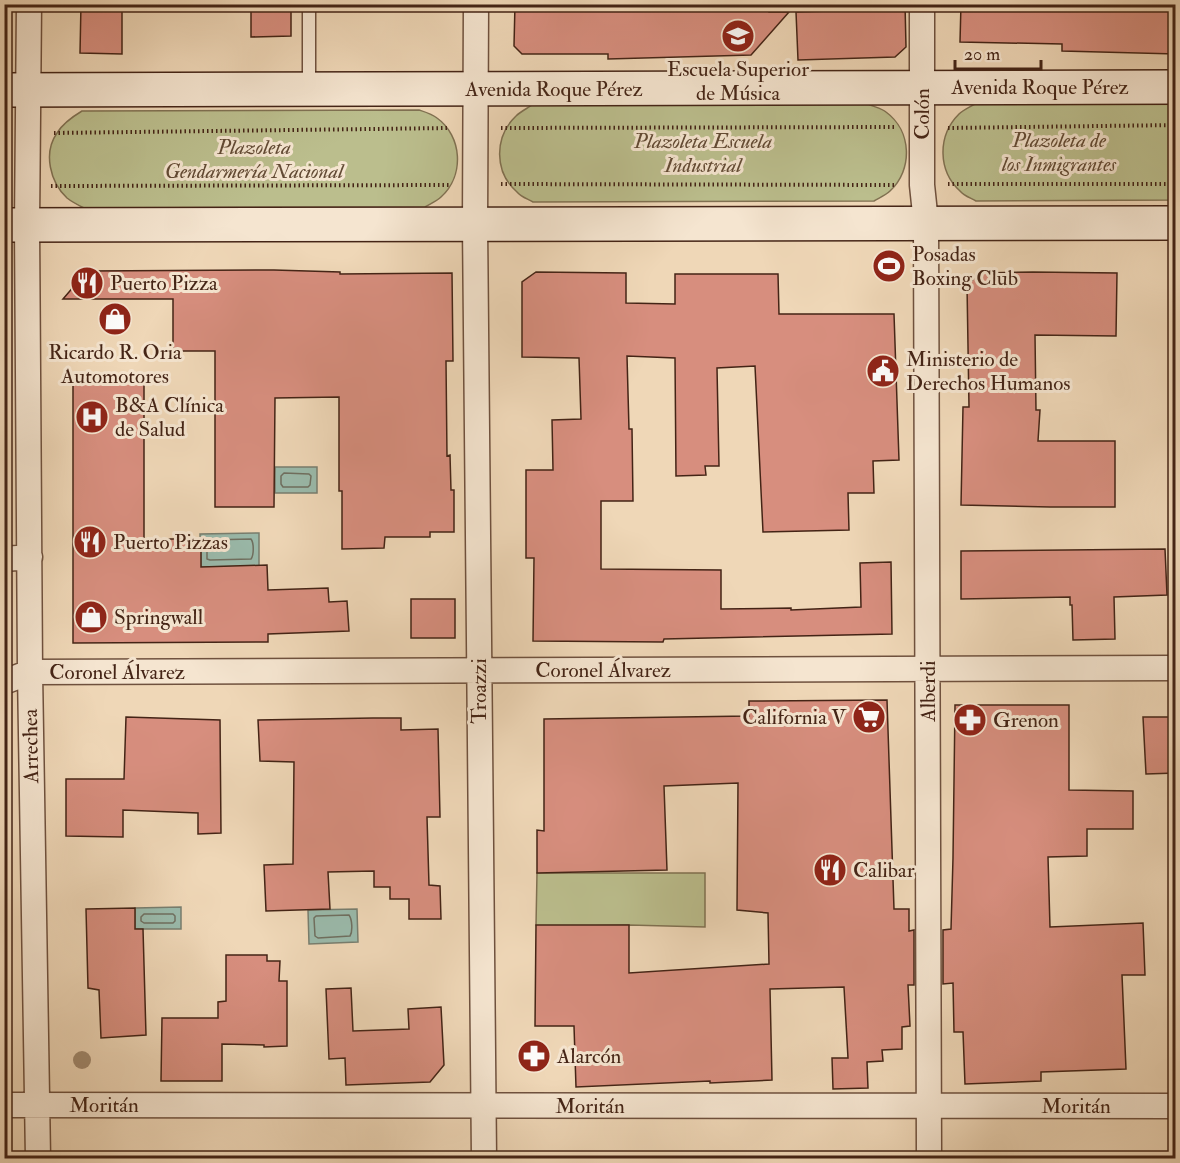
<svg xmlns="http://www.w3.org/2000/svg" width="1180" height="1163" font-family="'IM FELL Double Pica',serif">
	<rect width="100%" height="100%" fill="#efd7b7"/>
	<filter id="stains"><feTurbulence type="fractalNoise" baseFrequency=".00333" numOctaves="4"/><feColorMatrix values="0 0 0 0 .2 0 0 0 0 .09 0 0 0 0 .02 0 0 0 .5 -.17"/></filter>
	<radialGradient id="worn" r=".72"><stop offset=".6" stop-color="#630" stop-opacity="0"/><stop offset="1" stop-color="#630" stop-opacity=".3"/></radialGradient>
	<path fill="#bbbe8d" stroke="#807152" stroke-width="1.5" d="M 1175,103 L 1175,200 L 976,201 C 971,198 964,196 960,191 C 938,171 937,136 959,114 C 963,110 970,107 975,104 Z
		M 868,104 C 874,107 881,108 886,112 C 912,131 913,170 890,191 C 886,195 879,198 874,201 L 533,202 C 528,199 521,197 517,192 C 494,172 494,137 516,116 C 520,112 526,109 532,105 Z
		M 419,110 C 425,112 432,114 437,118 C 462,136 465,175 441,197 C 437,201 430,204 425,207 L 84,208 C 78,205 72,202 67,198 C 50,182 43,153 57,133 C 63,123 72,117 82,111 Z
		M 537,873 L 705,873 L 705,927 L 629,925 L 537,927 L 536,925 Z"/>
	<path fill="#9abaab" stroke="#787e6f" stroke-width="1.5" d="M 275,467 L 317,467 L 317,493 L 275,493 Z
		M 259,533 L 259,566 L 201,567 L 200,534 Z
		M 181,907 L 181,929 L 135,929 L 135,908 Z
		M 357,909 L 358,942 L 309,944 L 308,910 Z"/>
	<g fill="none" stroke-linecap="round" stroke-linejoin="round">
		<path stroke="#6f6f60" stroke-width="1.5" d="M 284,473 L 309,474 L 311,476 L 310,485 L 308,487 L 283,487 L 281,484 L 281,476 Z
			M 251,539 C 254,543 254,555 251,559 L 210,560 L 207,559 L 207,542 L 208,540 Z
			M 144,914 L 173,914 L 175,916 L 175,921 L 173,923 L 144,923 L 141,921 L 141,917 Z
			M 349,915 C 352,919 353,931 350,936 L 318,938 L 315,936 L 314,918 L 316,916 Z"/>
	</g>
	<path fill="#d78e7e" stroke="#442416" stroke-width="1.5" d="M 81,4 L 122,4 L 122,54 L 80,53 Z
		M 251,4 L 291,4 L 291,36 L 251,37 Z
		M 515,4 L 769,4 L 769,12 L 789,12 L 751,55 L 608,59 L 608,54 L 522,54 L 514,46 Z
		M 866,4 L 905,4 L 906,47 L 895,57 L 798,60 L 796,12 L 866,10 Z
		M 961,4 L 1176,4 L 1176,54 L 1062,51 L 1062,44 L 960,42 Z
		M 274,270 L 340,272 L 340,274 L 452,273 L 453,361 L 446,361 L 447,456 L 450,455 L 451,490 L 454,490 L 454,532 L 430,532 L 430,537 L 385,537 L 384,548 L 342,549 L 342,491 L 339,491 L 339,397 L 275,398 L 274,507 L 215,507 L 215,351 L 173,351 L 173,299 L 63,299 L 87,271 Z
		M 536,272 L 626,273 L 626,303 L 675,304 L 675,274 L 778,274 L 779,314 L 894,314 L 899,460 L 873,461 L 874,493 L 848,493 L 849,530 L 763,532 L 755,366 L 717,368 L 719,466 L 705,466 L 706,475 L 676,476 L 675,358 L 627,356 L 629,429 L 632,429 L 633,501 L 601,501 L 601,569 L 721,570 L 721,609 L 791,608 L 791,610 L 861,607 L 860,563 L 891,562 L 892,634 L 664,639 L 663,642 L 533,641 L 534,558 L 526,558 L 526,470 L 553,470 L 552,420 L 581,419 L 579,358 L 522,357 L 522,282 Z
		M 1033,272 L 1117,273 L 1116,336 L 1035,335 L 1036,410 L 1040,410 L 1038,441 L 1115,441 L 1115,507 L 1050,507 L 961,505 L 963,407 L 969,407 L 967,285 L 980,273 Z
		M 144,383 L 144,539 L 201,539 L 201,567 L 267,565 L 268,590 L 328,588 L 329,602 L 347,601 L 349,631 L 268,634 L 268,642 L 73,643 L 73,384 Z
		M 1165,549 L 1167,595 L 1114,597 L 1115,639 L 1073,640 L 1072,605 L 1070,605 L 1070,597 L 961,599 L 961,551 Z
		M 411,599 L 455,599 L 455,638 L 411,638 Z
		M 887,700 L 894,909 L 909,909 L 909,931 L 914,930 L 914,985 L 908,985 L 910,1026 L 902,1027 L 902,1049 L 882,1050 L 883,1061 L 867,1062 L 868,1088 L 833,1089 L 832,1058 L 848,1058 L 844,987 L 770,989 L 772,1080 L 710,1083 L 710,1081 L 576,1087 L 574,1026 L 535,1026 L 536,925 L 629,925 L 629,973 L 769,964 L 768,913 L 737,910 L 738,783 L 664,786 L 667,870 L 537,873 L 537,830 L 544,831 L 544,719 L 749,716 L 749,701 Z
		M 955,705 L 1069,705 L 1069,790 L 1133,791 L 1133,829 L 1087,829 L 1087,856 L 1048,857 L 1050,927 L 1143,923 L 1145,975 L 1122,975 L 1126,1069 L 1041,1072 L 1041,1081 L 965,1084 L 963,1032 L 954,1032 L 953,983 L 943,984 L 943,930 L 951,929 L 953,858 Z
		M 126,717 L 220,720 L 221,833 L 198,834 L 198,813 L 123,810 L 123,837 L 66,836 L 66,779 L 124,779 Z
		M 1143,717 L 1176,717 L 1176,773 L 1146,774 Z
		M 373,718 L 401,718 L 401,730 L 438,729 L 440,817 L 427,817 L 429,885 L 440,886 L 441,919 L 409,919 L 409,899 L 390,899 L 390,887 L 374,887 L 374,871 L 328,872 L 330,909 L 266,911 L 264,865 L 293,864 L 294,762 L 260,761 L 258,720 Z
		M 135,908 L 135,929 L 143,929 L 146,1035 L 101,1038 L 99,990 L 88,988 L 86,909 Z
		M 226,955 L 267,955 L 267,961 L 280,961 L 279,981 L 287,981 L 287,1046 L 264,1047 L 264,1045 L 222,1044 L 222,1081 L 161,1081 L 162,1018 L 218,1018 L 218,1002 L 226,1001 Z
		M 351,988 L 353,1031 L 409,1029 L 408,1009 L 441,1007 L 444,1065 L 430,1082 L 346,1085 L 345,1058 L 329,1059 L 326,989 Z"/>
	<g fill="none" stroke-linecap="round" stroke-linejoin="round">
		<g stroke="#6f513e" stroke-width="15">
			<path id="lane" d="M 309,4 L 309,88"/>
		</g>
		<g stroke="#6f513e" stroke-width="27">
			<path id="street" d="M 29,4 L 27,225 L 28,372 L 30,672 L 38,1158
				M 476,4 L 475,224 L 484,1158
				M 922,4 L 922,185 L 926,223 L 929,1158
				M 4,559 L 30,557
				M 4,682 L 30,672 L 1176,668
				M 4,1105 L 1176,1106"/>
		</g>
		<g stroke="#442416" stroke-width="36">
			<path id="secondary" d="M 4,90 L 1176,87
				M 4,225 L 1176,223"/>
		</g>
		<path stroke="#442416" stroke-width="4" stroke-dasharray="1.5 3" stroke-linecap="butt" d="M 501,128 L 896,127
			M 948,128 L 1176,125
			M 54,133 L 449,128
			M 501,184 L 896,185
			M 948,184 L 1176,184
			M 51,186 L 449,185"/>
		<use href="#lane" stroke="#f5e5d0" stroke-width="12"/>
		<use href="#street" stroke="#f5e5d0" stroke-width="24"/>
		<use href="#secondary" stroke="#f5e5d0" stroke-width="33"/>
	</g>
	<circle fill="#a1896f" cx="82" cy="1060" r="9"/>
	<defs>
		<g id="school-disc" transform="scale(1.725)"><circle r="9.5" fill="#8f2418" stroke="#f5e5d0"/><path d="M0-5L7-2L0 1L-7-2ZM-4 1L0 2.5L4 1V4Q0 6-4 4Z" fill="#fff"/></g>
		<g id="stadium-disc" transform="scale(1.725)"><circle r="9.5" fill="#8f2418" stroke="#f5e5d0"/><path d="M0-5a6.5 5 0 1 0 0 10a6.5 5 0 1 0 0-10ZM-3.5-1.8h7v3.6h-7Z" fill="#fff"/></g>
		<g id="restaurant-disc" transform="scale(1.725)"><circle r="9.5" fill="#8f2418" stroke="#f5e5d0"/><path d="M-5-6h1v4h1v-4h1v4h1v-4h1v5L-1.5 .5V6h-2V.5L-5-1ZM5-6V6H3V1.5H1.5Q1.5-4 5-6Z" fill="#fff"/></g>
		<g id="shop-disc" transform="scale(1.725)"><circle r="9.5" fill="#8f2418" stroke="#f5e5d0"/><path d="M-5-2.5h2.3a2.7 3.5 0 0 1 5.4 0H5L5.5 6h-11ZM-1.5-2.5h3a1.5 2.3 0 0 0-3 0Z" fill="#fff"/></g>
		<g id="civic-disc" transform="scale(1.725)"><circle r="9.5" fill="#8f2418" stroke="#f5e5d0"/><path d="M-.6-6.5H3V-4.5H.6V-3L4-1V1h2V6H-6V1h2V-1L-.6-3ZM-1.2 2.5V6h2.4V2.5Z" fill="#fff"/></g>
		<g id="hospital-disc" transform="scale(1.725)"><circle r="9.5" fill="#8f2418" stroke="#f5e5d0"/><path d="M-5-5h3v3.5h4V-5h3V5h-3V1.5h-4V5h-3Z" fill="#fff"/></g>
		<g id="supermarket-disc" transform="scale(1.725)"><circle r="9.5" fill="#8f2418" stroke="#f5e5d0"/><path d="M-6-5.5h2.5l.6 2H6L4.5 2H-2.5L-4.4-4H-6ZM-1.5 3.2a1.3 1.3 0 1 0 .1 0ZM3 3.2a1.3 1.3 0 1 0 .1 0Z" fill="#fff"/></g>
		<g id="pharmacy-disc" transform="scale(1.725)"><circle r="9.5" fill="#8f2418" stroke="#f5e5d0"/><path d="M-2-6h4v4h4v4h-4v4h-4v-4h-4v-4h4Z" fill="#fff"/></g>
	</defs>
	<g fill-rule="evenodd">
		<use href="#school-disc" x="738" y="36"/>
		<use href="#stadium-disc" x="889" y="266"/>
		<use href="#restaurant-disc" x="87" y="283"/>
		<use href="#shop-disc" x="115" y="319"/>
		<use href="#civic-disc" x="883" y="371"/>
		<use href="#hospital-disc" x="92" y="417"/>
		<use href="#restaurant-disc" x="90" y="542"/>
		<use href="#shop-disc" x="91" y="617"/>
		<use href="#supermarket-disc" x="869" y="717"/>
		<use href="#pharmacy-disc" x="970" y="720"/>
		<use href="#restaurant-disc" x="830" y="870"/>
		<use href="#pharmacy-disc" x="534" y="1056"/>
	</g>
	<g text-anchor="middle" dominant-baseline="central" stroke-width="6" stroke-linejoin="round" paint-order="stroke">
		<g font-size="21" fill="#442416" stroke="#f5e5d0" text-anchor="start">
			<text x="738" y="69" text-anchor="middle">Escuela Superior<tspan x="738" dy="24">de Música</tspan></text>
			<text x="912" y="254">Posadas<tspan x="912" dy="24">Boxing Club</tspan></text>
			<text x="110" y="283">Puerto Pizza</text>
			<text x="115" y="352" text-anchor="middle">Ricardo R. Oria<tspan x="115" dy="24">Automotores</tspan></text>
			<text x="906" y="359">Ministerio de<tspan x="906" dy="24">Derechos Humanos</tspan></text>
			<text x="115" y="405">B&amp;A Clínica<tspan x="115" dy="24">de Salud</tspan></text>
			<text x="113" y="542">Puerto Pizzas</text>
			<text x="114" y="617">Springwall</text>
			<text x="846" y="717" text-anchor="end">California V</text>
			<text x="993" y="720">Grenon</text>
			<text x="853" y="870">Calibar</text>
			<text x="557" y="1056">Alarcón</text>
		</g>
		<g font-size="21" fill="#442416" stroke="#f5e5d0">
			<text x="1040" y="87">Avenida Roque Pérez</text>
			<text x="554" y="89">Avenida Roque Pérez</text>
			<text transform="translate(922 114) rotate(-90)">Colón</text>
			<text x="603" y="670">Coronel Álvarez</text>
			<text x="117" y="672">Coronel Álvarez</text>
			<text transform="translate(479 691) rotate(-90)">Troazzi</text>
			<text transform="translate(928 691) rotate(-90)">Alberdi</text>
			<text transform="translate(31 746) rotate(-91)">Arrechea</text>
			<text x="104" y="1105">Moritán</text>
			<text x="590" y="1106">Moritán</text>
			<text x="1076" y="1106">Moritán</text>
		</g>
		<g font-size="21" font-style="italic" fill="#624a34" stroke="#f5e5d0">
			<text x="1059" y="140">Plazoleta de<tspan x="1059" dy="24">los Inmigrantes</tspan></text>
			<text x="703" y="141">Plazoleta Escuela<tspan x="703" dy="24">Industrial</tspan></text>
			<text x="254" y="147">Plazoleta<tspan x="254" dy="24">Gendarmería Nacional</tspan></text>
		</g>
	</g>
	<rect width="1180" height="1163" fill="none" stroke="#efd7b7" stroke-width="24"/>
	<rect x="6" y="6" width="1168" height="1151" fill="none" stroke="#442416" stroke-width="3"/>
	<rect x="12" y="12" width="1156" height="1139" fill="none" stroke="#442416" stroke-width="1.5"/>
	<path d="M955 60v9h86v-9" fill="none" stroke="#442416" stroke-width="3"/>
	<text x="964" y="60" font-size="18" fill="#442416" stroke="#f5e5d0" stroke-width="4.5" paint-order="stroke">20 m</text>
	<rect width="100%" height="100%" filter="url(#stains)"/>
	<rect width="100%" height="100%" fill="url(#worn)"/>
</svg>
